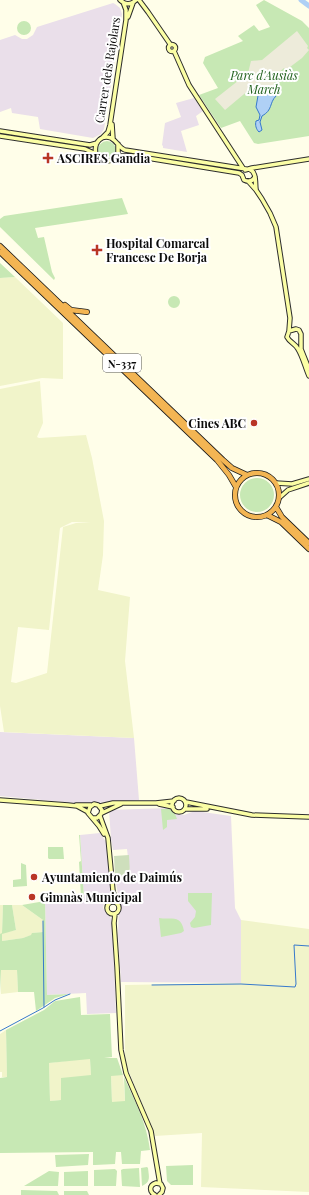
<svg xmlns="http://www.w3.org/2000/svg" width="309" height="1195" font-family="'Playfair Display',serif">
	<rect width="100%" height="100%" fill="#fffee9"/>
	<path fill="#eadfea" d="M 113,3 L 115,4 L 120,8 L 122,14 L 104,129 L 101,134 L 93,138 L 40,129 L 38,117 L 12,113 L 11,108 L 0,112 L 0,40 L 15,35 L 22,39 L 27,39 L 33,35 L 37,27 Z
		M 194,98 L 203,111 L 196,116 L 199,125 L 181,131 L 187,152 L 163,148 L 163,146 L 162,145 L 165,123 L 181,117 L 176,103 Z
		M 0,732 L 134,738 L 139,800 L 84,804 L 0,796 Z
		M 169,808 L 176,813 L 184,815 L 195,811 L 231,816 L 235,908 L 241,920 L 241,983 L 121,982 L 118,935 L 119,901 L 115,876 L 130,875 L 127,849 L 113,850 L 111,839 L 109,810 Z
		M 100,833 L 106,842 L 109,854 L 111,895 L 104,903 L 103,908 L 110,917 L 112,921 L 116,1013 L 87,1014 L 86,993 L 47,995 L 45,901 L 51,898 L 60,897 L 82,902 L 84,898 L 80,835 Z"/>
	<path fill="#f1f4ca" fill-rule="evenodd" d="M 15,277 L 63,323 L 63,379 L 42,378 L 0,386 L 0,278 Z
		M 40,381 L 43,423 L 37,437 L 39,438 L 86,435 L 92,458 L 104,521 L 103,555 L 98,590 L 130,597 L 125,661 L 134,738 L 4,732 L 0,706 L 0,389 ZM 72,522 L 91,522 L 76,523 L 63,527 L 47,673 L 16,683 L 11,682 L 18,627 L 49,630 L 60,528 Z
		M 0,905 L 3,905 L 2,933 L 16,930 L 12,905 L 22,905 L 43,920 L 43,932 L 32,933 L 32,935 L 23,938 L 2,941 L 2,934 L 0,934 Z
		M 241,920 L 309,929 L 309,1192 L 201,1187 L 202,1133 L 155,1136 L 125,1062 L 125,985 L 241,983 Z
		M 1,970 L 17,970 L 18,992 L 1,994 Z
		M 6,1030 L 7,1077 L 2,1077 L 2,1072 L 0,1072 L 0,1034 Z
		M 90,1058 L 91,1075 L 61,1100 L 50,1101 L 49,1063 Z
		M 111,1075 L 123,1075 L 125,1102 L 112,1102 Z"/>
	<path fill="#c7e8b4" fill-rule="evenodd" d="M 264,0 L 302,21 L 309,28 L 309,136 L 258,144 L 254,143 L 240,121 L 221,128 L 199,95 L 218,88 L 203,63 L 205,57 L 243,41 L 238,36 L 254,25 L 259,31 L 270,27 L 256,5 Z
		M17 28a7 7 0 1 1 14 0a7 7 0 1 1-14 0Z
		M98 150a9 9 0 1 1 18 0a9 9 0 1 1-18 0Z
		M 122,198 L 128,214 L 35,228 L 38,238 L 44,237 L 52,272 L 55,278 L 54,280 L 0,227 L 0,219 L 4,216 Z
		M 0,263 L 15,277 L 0,278 Z
		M168 302a6 6 0 1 1 12 0a6 6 0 1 1-12 0Z
		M240 495a17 17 0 1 1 34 0a17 17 0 1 1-34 0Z
		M 161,809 L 170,809 L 175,814 L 177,819 L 167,820 L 167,827 L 163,830 Z
		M 79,835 L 80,835 L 84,898 L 81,897 L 79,862 L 81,861 Z
		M 48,847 L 63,847 L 64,859 L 49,859 L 48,858 Z
		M 21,863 L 26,865 L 27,886 L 13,887 L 13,880 L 21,879 Z
		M 188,893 L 212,893 L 211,925 L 194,928 L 191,927 L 190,923 L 195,917 L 196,911 L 188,901 Z
		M 45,901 L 47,995 L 69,994 L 55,998 L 36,1011 L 34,992 L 18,992 L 17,970 L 1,970 L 0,994 L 0,934 L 2,933 L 3,905 L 12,905 L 16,930 L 2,934 L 2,941 L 23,938 L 31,935 L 32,933 L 43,932 L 43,920 L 22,905 Z
		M 159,918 C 171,920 181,914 184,931 L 181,933 L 161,937 Z
		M 80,997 L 81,1015 L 110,1014 L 112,1057 L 104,1058 L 117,1058 L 123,1075 L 111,1076 L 112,1102 L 125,1101 L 124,1077 C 135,1101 147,1124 150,1150 L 141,1151 L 140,1164 L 122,1164 L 121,1152 L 116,1152 L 115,1164 L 95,1165 L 93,1165 L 93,1152 L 0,1153 L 0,1078 L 7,1077 L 6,1030 L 44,1010 L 55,1001 ZM 90,1059 L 91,1075 L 61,1078 L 61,1100 L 50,1101 L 49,1063 Z
		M 89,1154 L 88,1165 L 56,1167 L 55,1155 Z
		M 193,1165 L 193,1185 L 171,1185 L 167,1181 L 166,1166 Z
		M 147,1167 L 148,1168 C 149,1177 151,1182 142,1186 L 141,1168 Z
		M 139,1168 L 140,1187 L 122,1186 L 121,1170 L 123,1169 Z
		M 115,1169 L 117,1171 L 116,1186 L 94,1186 L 94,1170 Z
		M 49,1171 L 59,1172 L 58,1186 L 24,1186 Z
		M 88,1171 L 88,1186 L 64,1186 L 64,1172 Z
		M 21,1190 L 57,1191 L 59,1195 L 21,1195 Z
		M 64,1191 L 87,1191 L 89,1195 L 64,1195 Z"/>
	<path fill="#cedfbc" d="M 129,855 L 130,875 L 115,876 L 114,856 Z"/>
	<path fill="#edebda" d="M 297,31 L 308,46 L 307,48 L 309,50 L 302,58 L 286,70 L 284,68 L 277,74 L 272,89 L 260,89 L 256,84 L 225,110 L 215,99 L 248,73 L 251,61 L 262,60 Z"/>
	<path fill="#afd0f5" stroke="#3679cc" d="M 259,90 L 272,90 L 276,96 C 269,103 273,110 262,116 L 260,122 L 262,130 L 259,132 C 256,129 255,125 256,121 L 259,120 L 260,115 L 256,107 Z"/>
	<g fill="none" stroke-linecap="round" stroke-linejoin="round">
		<path stroke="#3679cc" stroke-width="1" d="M 43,921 L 44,1007
			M 152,985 L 241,984 L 295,987 L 296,984 L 294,945 L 309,946
			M 0,1031 L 43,1008 L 55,1000 L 70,994"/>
		<path stroke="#afd0f5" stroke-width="5" d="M 301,0 L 309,6"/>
		<g stroke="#2d2d2d" stroke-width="5.5">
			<path id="secondary" d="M 120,0 C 125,5 131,5 136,0
				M 139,0 L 148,12 L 170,44
				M 128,17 L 133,3
				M168.5 48a3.5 3.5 0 1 1 7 0a3.5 3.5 0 1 1-7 0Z
				M 174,51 L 189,85 L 243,168
				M 112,124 L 113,139
				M 0,131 L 90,145 L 97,143
				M 0,136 L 85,149 L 96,154
				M 103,137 L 108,132 L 110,125 L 126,20 L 126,10 L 123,2
				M 118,144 L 118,153 L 112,160 C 89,168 91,131 111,138 C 117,141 119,148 125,150 L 246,169
				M 116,156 L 135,156 L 239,173 L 242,175
				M 249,169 C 257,172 255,182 256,189
				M 245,170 L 252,168 L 309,159
				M 242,175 L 244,180 C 248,182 252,182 255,177
				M 248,181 L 256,190 L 262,199 L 270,213 L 276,227 L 290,318 L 289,331 L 287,337 C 290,343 295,343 298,349 C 303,357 305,367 309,376
				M 289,331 L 296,329 L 299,330 L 301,334 L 301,349 L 309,369
				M 276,483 L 292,484 L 309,479
				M 279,498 L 288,490 L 309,483
				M172 805a7 7 0 1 1 14 0a7 7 0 1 1-14 0Z
				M 0,800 L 68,805 L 77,806 L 88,812
				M 186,802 L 252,815 L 309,817
				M 159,804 L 173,807
				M 76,805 L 91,805
				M 100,806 L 113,803 L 156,803 L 174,801
				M 185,809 L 207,809
				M 102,813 L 121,804
				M 100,816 L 108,838 L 113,891 L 117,903
				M 93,818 L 97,818 L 101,814 L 102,810 L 98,805 L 94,804 L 90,807 L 88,813 L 99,826 L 104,834
				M107 908a6 6 0 1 1 12 0a6 6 0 1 1-12 0Z
				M 115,914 L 114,923 L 117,967 L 121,1050 L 126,1073 L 151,1131 L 160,1184
				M 155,1195 C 149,1192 149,1185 156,1183 L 161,1184 L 163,1188 L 162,1192 L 159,1195"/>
		</g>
		<g stroke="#1c1c1c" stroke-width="6">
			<path id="highway" d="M 0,246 L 223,460 L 232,468 L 247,475
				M 0,252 L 217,460 L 229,475 L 236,487
				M 65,305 L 71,310 L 87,312
				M235 495a22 22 0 1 1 44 0a22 22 0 1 1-44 0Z
				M 276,507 L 282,517 L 309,543
				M 267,515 L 281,522 L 309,549"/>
		</g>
		<use href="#secondary" stroke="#fbfea5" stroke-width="3.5"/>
		<use href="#highway" stroke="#f3b553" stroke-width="4.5"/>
	</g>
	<g fill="#b93525" stroke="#fff" stroke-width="1.5">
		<path d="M46 152h4v4h4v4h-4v4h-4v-4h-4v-4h4z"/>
		<path d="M95 244h4v4h4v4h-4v4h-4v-4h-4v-4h4z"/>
		<circle cx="254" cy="423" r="4"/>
		<circle cx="34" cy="877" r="4"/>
		<circle cx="32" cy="897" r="4"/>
	</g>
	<g text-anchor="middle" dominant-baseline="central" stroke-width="4" stroke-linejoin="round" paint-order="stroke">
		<rect fill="#fff" stroke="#545454" stroke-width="1" x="103" y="354" width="38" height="18" rx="3"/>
		<g font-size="11" font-weight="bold" fill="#0b0b0b">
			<text x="122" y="363">N-337</text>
		</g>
		<g font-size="12" fill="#0b0b0b" stroke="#fff">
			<text transform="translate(107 70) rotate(-81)">Carrer dels Rajolars</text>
		</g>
		<g font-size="12" font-style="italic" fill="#21611d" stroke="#fff">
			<text x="264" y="75">Parc d'Ausiàs<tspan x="264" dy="14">March</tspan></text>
		</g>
		<g font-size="12" font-weight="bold" fill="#0b0b0b" stroke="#fff" text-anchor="start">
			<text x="57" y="158">ASCIRES Gandia</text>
			<text x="106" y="243">Hospital Comarcal<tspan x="106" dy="14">Francesc De Borja</tspan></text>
			<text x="246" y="423" text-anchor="end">Cines ABC</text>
			<text x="42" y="877">Ayuntamiento de Daimús</text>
			<text x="40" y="897">Gimnàs Municipal</text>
		</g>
	</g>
</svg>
